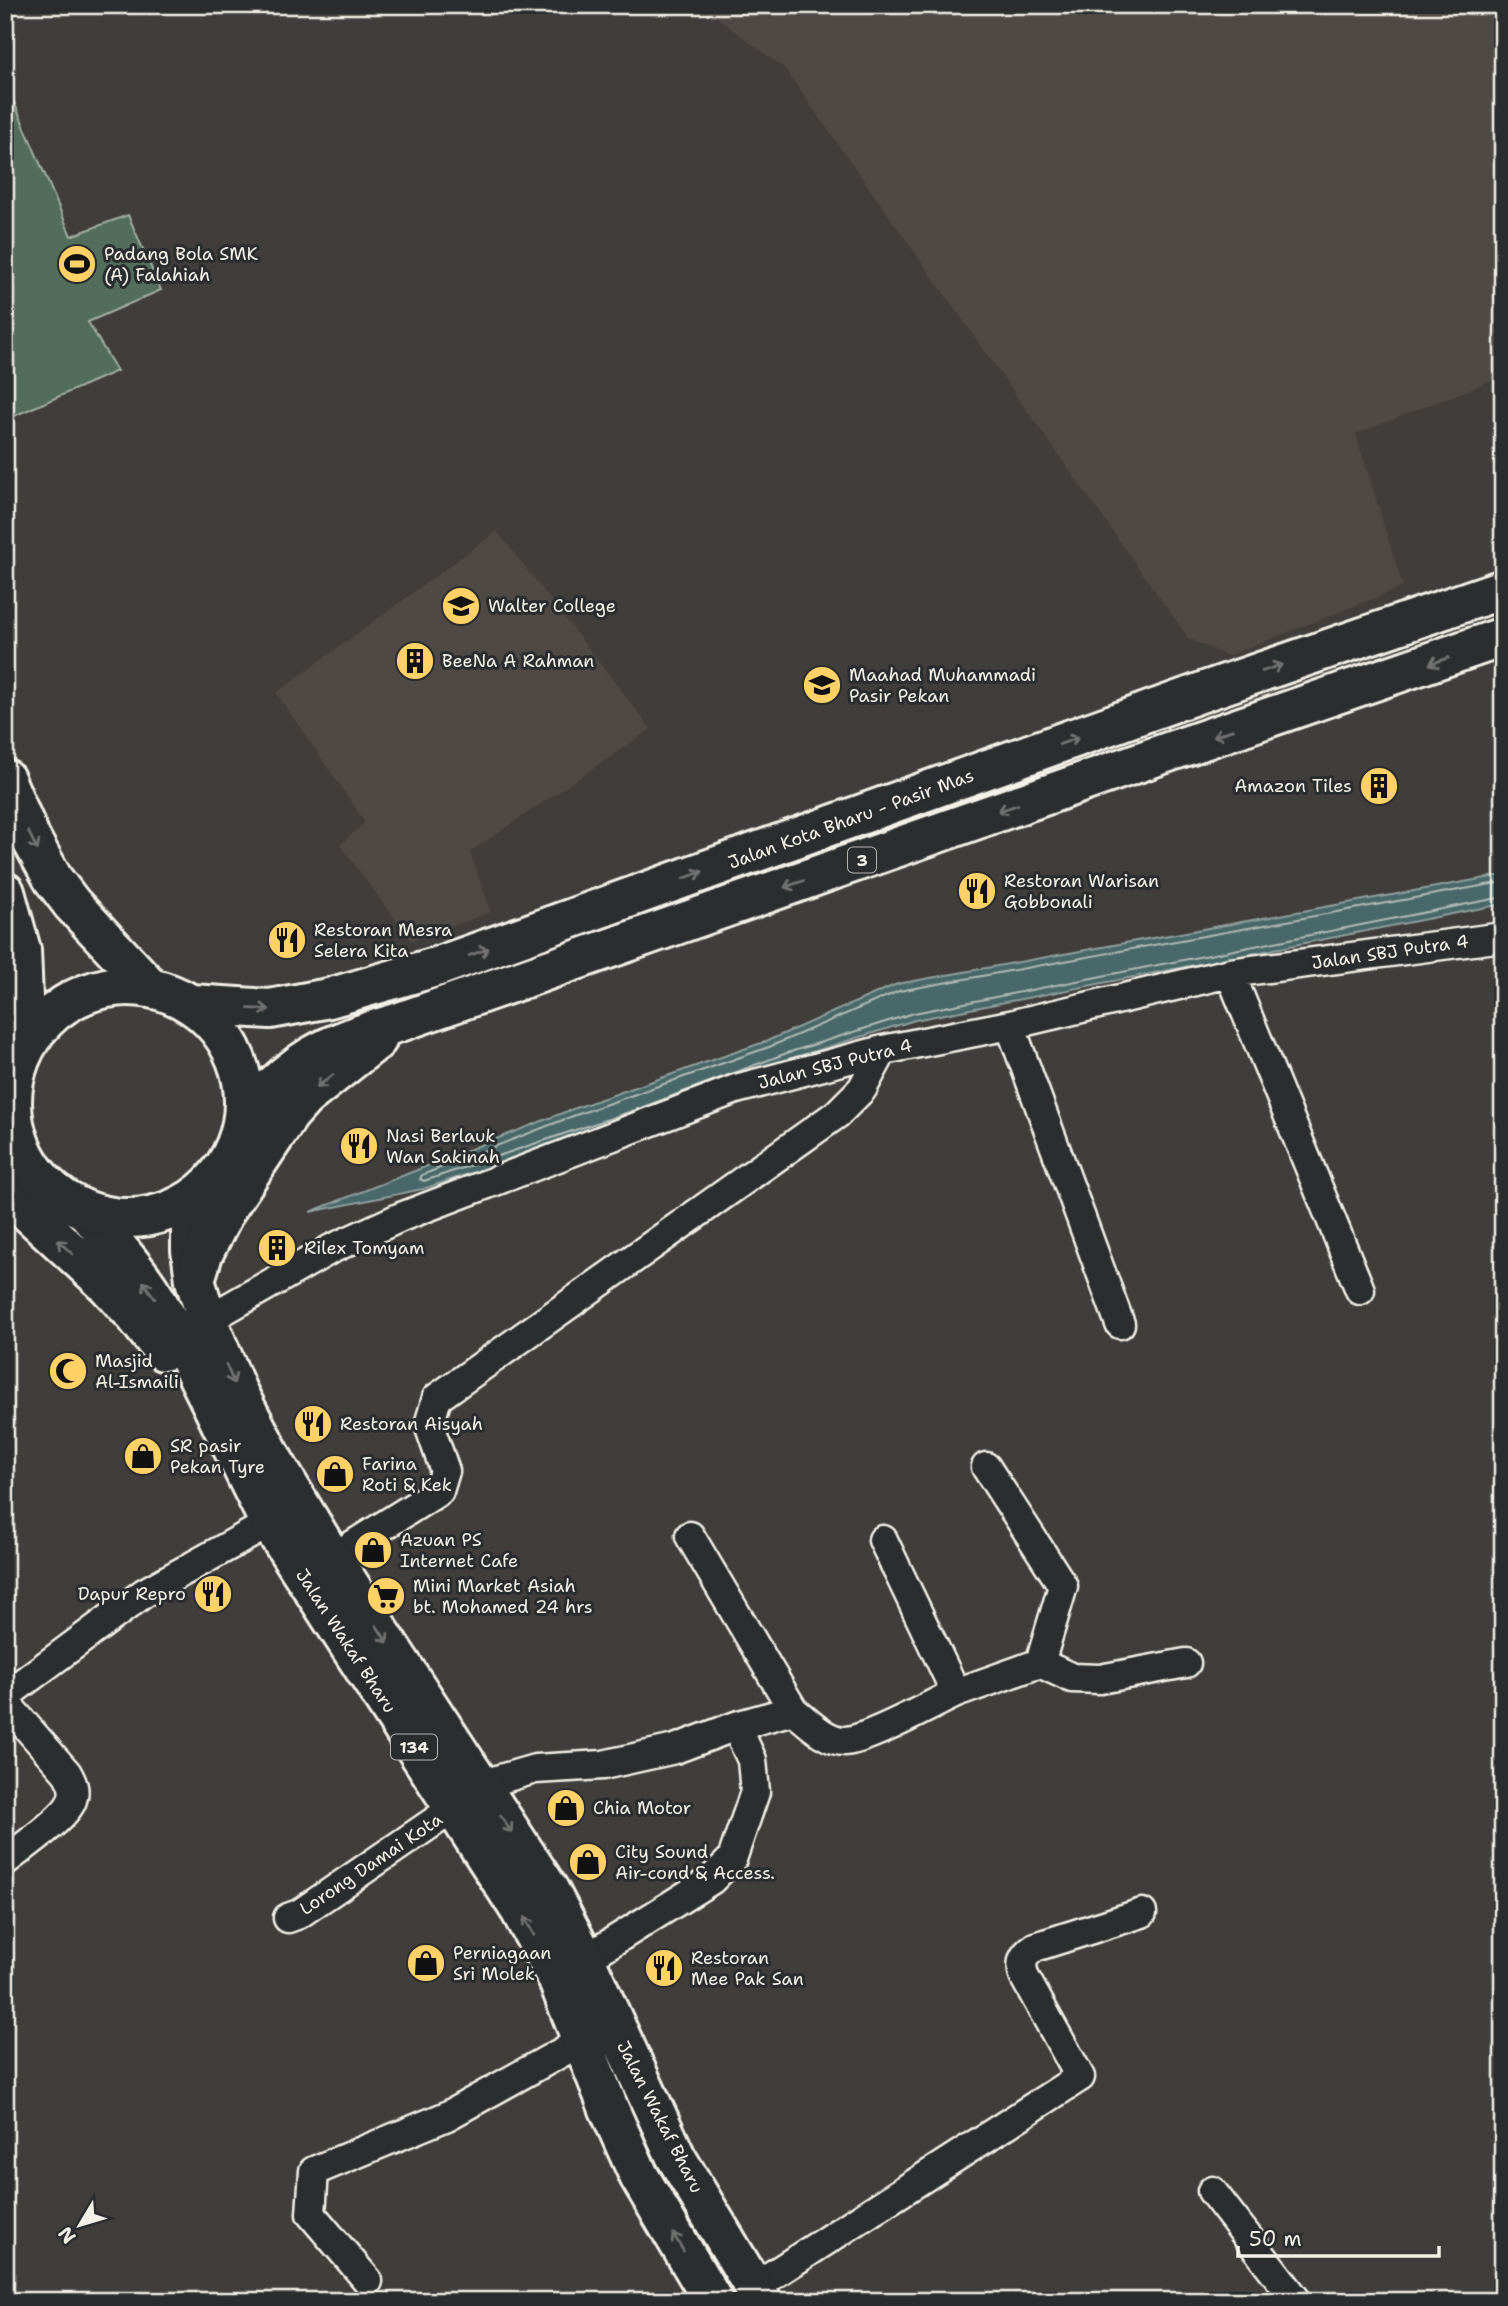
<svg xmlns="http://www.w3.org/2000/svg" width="1508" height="2306" font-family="'Shantell Sans',sans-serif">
	<rect width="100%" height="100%" fill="#403d3b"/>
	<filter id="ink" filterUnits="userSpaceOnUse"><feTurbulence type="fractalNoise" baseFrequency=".0143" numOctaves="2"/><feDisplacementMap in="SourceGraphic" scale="14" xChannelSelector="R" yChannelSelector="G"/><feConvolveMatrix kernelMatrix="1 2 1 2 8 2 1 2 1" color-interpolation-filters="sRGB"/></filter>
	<g filter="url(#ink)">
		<path fill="#4f4844" d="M 700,5 L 1503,5 L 1503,376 L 1356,434 L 1403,587 L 1228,656 L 1189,639 L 784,68 Z
			M 497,531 L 651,729 L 470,852 L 491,912 L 411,941 L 340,845 L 365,822 L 276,693 Z"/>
		<path fill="#526d5c" stroke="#a3afa2" stroke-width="2" d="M 5,81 L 71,236 L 128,215 L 161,290 L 88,322 L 117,371 L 5,420 Z"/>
		<path fill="#4a686b" stroke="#8e9f9d" stroke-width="2" d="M 1503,875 L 1503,904 L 915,1020 L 789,1059 L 638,1117 L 423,1189 L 310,1212 L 570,1110 L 767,1041 L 897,984 Z"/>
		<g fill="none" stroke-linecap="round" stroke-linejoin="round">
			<path stroke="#b0bab6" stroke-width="2" d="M 1503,882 L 899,991 L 769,1047 L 573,1116 L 422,1175 L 420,1179 L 424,1181 L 635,1110 L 787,1053 L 914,1013 L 1503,897"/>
			<g stroke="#f4f1e8" stroke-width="33">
				<path id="minor" d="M 1230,973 L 1360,1290
					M 1010,1025 L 1120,1324
					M 5,1082 L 16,1070
					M 5,1177 L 50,1188
					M 207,1320 L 331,1249 L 401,1217 L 736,1089 L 883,1050 L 1010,1025 L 1230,973 L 1503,937
					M 986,1467 L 1063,1586 L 1040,1663
					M 332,1558 L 439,1491 L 445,1471 L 429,1425 L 437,1398 L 837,1114 L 862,1089 L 883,1050
					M 956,1693 L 1040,1663 L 1072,1678 L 1100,1679 L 1186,1663
					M 5,1696 L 144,1593 L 270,1523
					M 5,1702 L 67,1773 C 72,1782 76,1790 72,1800 C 67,1817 20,1849 5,1861
					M 793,1710 C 807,1721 825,1741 845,1741 C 868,1740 932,1704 956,1693 L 883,1540
					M 480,1785 L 535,1769 L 603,1765 L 675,1749 L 736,1726 L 793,1710 L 690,1536
					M 288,1918 L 299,1914 L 454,1808
					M 585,1959 L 711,1880 L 732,1859 L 755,1792 L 752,1760 L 736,1726
					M 1212,2191 L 1297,2301
					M 368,2281 L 311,2214 L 314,2171 L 447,2116 L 582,2041
					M 754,2287 L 1080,2077 L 1024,1976 C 1020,1962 1023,1955 1035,1947 L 1142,1913"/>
			</g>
			<g stroke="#f4f1e8" stroke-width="44">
				<path id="primary" d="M 5,1191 L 107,1285 L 133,1313 L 163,1351
					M 202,1192 L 191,1226 L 191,1250 L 195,1280 L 207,1320 L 237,1391 L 275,1463 L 332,1558 L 549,1890 L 585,1959 L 676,2157 L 762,2301
					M 85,1210 C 109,1238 135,1266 155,1298 C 199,1370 231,1449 270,1523 L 520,1910 L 557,1978 L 609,2109 L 639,2176 L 713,2301"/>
			</g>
			<g stroke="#f4f1e8" stroke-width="44">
				<path id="trunk" d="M 5,779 L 30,837 L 53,879 L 72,904 L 151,988
					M 5,892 L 21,950 L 25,1048
					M12 1102a116 116 0 1 1 232 0a116 116 0 1 1-232 0Z
					M 191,1004 L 270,1009 L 329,998 L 439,966 L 1208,690 L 1503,589
					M 243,1119 C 292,1059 325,1044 397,1023 L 1174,750 L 1503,637
					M 195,1280 L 203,1254 L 225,1211 L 289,1115 L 305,1097 L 377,1040"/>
			</g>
			<use href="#minor" stroke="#2a2d2e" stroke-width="28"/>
			<use href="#primary" stroke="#2a2d2e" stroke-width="38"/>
			<use href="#trunk" stroke="#2a2d2e" stroke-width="38"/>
		</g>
		<defs><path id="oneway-shaft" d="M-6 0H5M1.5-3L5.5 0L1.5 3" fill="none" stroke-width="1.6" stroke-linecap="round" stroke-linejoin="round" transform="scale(1.75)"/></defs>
		<g stroke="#71726f">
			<use href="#oneway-shaft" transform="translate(1439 661) rotate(161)"/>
			<use href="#oneway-shaft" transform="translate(1272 668) rotate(-19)"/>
			<use href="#oneway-shaft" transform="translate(1223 733) rotate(161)"/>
			<use href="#oneway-shaft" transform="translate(1069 741) rotate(-20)"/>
			<use href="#oneway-shaft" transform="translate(1008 808) rotate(161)"/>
			<use href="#oneway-shaft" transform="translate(33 841) rotate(63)"/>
			<use href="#oneway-shaft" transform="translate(693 875) rotate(-20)"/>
			<use href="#oneway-shaft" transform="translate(794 884) rotate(161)"/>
			<use href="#oneway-shaft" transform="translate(479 952) rotate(-20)"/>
			<use href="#oneway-shaft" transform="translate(259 1009) rotate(2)"/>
			<use href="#oneway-shaft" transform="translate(325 1081) rotate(142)"/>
			<use href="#oneway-shaft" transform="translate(65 1247) rotate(-137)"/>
			<use href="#oneway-shaft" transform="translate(149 1290) rotate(-125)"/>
			<use href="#oneway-shaft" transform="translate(230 1374) rotate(67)"/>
			<use href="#oneway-shaft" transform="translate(382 1634) rotate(57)"/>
			<use href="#oneway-shaft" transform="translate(506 1824) rotate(57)"/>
			<use href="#oneway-shaft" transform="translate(529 1926) rotate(-118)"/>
			<use href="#oneway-shaft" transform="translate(678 2242) rotate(-121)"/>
		</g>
	</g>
	<defs>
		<g id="stadium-disc" transform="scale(2.0125)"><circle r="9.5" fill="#ffd166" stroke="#2a2d2e"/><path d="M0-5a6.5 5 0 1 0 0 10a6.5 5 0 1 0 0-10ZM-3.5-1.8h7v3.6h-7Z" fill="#111"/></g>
		<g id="university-disc" transform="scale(2.0125)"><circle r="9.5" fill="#ffd166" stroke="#2a2d2e"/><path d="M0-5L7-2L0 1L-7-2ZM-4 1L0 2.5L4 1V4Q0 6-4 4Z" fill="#111"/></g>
		<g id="building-disc" transform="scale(2.0125)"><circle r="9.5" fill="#ffd166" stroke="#2a2d2e"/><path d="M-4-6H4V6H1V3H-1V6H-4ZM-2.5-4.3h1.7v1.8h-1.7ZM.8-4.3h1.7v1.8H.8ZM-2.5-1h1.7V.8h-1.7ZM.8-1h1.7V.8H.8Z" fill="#111"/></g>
		<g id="school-disc" transform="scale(2.0125)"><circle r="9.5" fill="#ffd166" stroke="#2a2d2e"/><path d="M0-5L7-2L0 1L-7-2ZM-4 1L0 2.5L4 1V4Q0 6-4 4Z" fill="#111"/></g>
		<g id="restaurant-disc" transform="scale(2.0125)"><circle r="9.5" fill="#ffd166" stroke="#2a2d2e"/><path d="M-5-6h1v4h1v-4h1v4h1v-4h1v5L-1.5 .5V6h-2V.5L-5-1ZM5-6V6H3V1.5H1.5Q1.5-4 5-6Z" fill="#111"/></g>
		<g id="mosque-disc" transform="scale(2.0125)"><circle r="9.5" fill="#ffd166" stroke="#2a2d2e"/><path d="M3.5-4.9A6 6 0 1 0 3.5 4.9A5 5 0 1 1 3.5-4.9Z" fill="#111"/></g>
		<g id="shop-disc" transform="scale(2.0125)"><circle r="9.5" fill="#ffd166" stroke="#2a2d2e"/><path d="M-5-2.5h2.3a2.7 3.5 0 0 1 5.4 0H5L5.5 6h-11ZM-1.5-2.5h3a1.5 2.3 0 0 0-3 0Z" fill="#111"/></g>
		<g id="supermarket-disc" transform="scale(2.0125)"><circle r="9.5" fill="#ffd166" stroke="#2a2d2e"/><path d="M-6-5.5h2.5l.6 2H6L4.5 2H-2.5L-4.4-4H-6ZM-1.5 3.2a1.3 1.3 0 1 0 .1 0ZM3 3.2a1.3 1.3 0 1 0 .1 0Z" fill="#111"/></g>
	</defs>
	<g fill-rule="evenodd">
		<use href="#stadium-disc" x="77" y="264"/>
		<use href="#university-disc" x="461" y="606"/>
		<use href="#building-disc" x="415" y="661"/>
		<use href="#school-disc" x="822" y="685"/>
		<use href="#building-disc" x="1379" y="786"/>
		<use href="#restaurant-disc" x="977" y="891"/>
		<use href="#restaurant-disc" x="287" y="940"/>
		<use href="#restaurant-disc" x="359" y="1146"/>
		<use href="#building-disc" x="277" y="1248"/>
		<use href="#mosque-disc" x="68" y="1371"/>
		<use href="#restaurant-disc" x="313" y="1424"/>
		<use href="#shop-disc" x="143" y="1456"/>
		<use href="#shop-disc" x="335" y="1474"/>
		<use href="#shop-disc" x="373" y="1550"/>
		<use href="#restaurant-disc" x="213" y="1594"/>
		<use href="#supermarket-disc" x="386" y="1596"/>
		<use href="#shop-disc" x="566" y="1808"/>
		<use href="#shop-disc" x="588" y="1862"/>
		<use href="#shop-disc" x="426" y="1963"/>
		<use href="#restaurant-disc" x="664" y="1968"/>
	</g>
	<g text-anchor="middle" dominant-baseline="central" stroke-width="6" stroke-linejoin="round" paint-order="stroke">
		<g fill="#2a2d2e" stroke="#b7b6b0" stroke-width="2">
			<rect x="848" y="847.5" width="28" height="25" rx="5"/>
			<rect x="391" y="1734.5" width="46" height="25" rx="5"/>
		</g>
		<g font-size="16" font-weight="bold" fill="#f4f1e8">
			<text x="862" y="860">3</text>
			<text x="414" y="1747">134</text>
		</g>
		<g font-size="18" fill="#f4f1e8" stroke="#2a2d2e" text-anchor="start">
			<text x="104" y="254">Padang Bola SMK<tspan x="104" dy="21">(A) Falahiah</tspan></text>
			<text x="488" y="606">Walter College</text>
			<text x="442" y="661">BeeNa A Rahman</text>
			<text x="849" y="675">Maahad Muhammadi<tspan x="849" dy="21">Pasir Pekan</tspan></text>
			<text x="1352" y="786" text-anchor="end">Amazon Tiles</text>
			<text x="1004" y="881">Restoran Warisan<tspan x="1004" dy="21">Gobbonali</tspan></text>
			<text x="314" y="930">Restoran Mesra<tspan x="314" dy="21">Selera Kita</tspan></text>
			<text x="386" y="1136">Nasi Berlauk<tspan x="386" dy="21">Wan Sakinah</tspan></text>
			<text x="304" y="1248">Rilex Tomyam</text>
			<text x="95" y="1361">Masjid<tspan x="95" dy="21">Al-Ismaili</tspan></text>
			<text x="340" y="1424">Restoran Aisyah</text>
			<text x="170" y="1446">SR pasir<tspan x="170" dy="21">Pekan Tyre</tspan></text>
			<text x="362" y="1464">Farina<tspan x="362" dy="21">Roti &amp; Kek</tspan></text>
			<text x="400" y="1540">Azuan PS<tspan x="400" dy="21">Internet Cafe</tspan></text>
			<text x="413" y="1586">Mini Market Asiah<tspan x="413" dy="21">bt. Mohamed 24 hrs</tspan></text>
			<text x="186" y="1594" text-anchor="end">Dapur Repro</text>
			<text x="593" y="1808">Chia Motor</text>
			<text x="615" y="1852">City Sound<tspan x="615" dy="21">Air-cond &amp; Access.</tspan></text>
			<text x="453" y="1953">Perniagaan<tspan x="453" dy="21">Sri Molek</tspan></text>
			<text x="691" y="1958">Restoran<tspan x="691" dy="21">Mee Pak San</tspan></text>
		</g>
		<g font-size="18" fill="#f4f1e8" stroke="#2a2d2e">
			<text transform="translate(851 819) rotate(-20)">Jalan Kota Bharu - Pasir Mas</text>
			<text transform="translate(1390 952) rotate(-8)">Jalan SBJ Putra 4</text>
			<text transform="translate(835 1064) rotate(-14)">Jalan SBJ Putra 4</text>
			<text transform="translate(346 1641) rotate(57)">Jalan Wakaf Bharu</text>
			<text transform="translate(371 1864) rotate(-34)">Lorong Damai Kota</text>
			<text transform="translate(660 2117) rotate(63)">Jalan Wakaf Bharu</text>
		</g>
	</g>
	<rect width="1508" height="2306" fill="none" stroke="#2a2d2e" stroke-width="28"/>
	<rect x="14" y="14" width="1480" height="2278" fill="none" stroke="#f4f1e8" stroke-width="2.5" filter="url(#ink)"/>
	<g transform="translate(80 2225) rotate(232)" stroke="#2a2d2e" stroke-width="5" paint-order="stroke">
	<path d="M0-5L12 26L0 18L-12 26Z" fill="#f4f1e8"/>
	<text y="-10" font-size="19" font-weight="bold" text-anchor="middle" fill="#f4f1e8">N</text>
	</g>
	<path d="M1238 2246v10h201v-10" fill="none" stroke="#f4f1e8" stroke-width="3.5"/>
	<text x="1249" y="2246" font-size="21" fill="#f4f1e8" stroke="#2a2d2e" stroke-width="5" paint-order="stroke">50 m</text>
</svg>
